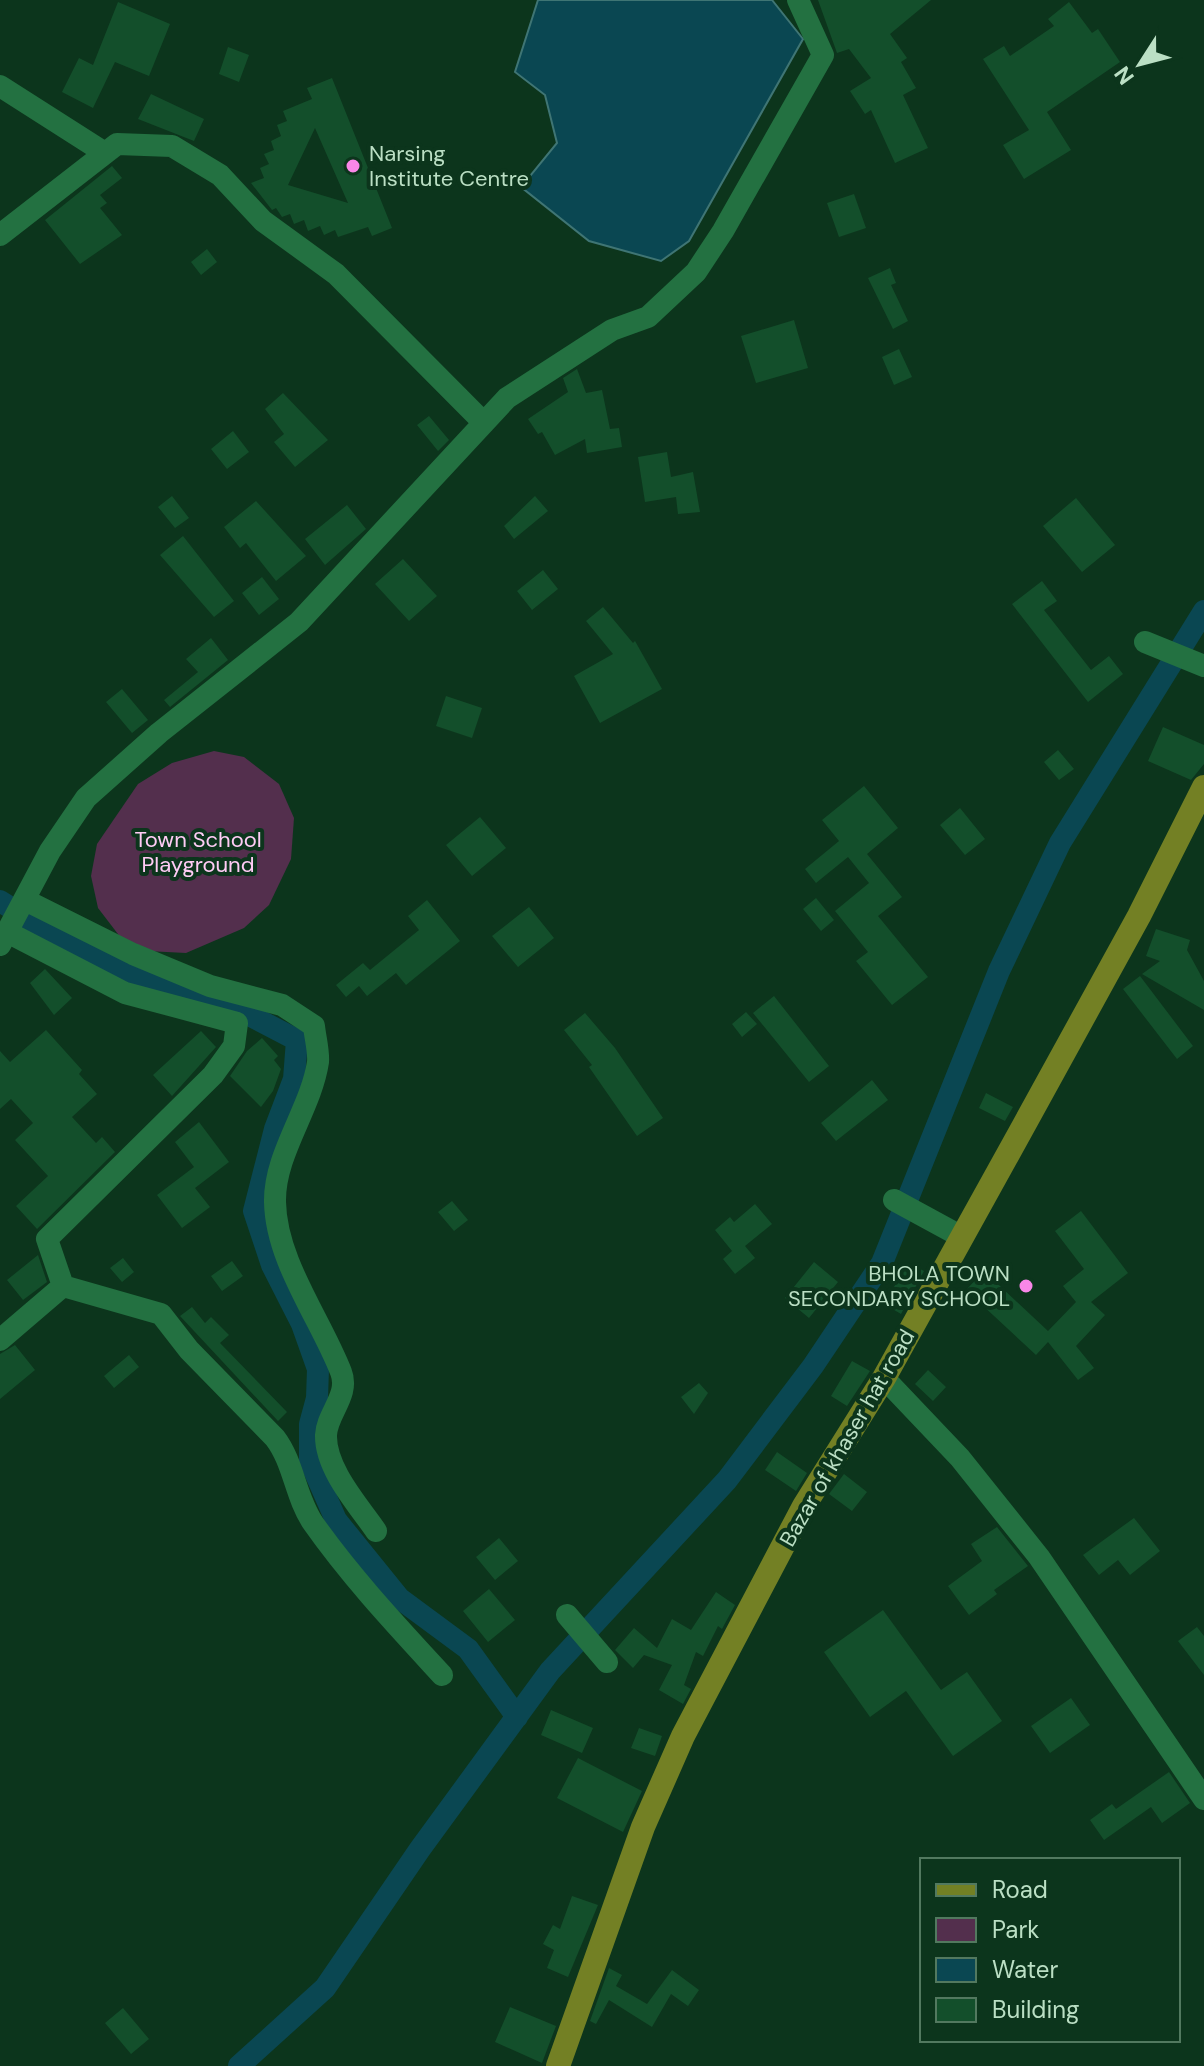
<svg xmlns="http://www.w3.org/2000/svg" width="1204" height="2066" font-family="'DM Sans',sans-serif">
	<rect width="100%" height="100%" fill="#0c351c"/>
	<path fill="#532f4d" d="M 214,751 L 244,757 L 279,784 L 294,818 L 291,859 L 269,905 L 244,928 L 186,953 L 147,951 L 121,938 L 98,908 L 91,876 L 97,844 L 138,784 L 172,763 Z"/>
	<path fill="#0a4752" stroke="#3f7574" stroke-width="2" d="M 538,0 L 772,0 L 803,39 L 689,241 L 661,261 L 589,241 L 521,187 L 557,143 L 545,95 L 515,72 Z"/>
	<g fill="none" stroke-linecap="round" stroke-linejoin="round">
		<path stroke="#0a4752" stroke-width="22" d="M 0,901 L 49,932 L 166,989 L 251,1016 L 297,1040 L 294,1079 L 275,1129 L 254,1211 L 272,1265 L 302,1324 L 318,1369 L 317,1398 L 310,1424 L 310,1461 L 336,1520 L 399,1598 L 468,1649 L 517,1717
			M 239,2066 L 325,1988 L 420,1849 L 550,1671 L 727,1480 L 813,1366 L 882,1263 L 999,971 L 1060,843 L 1204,611"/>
	</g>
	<path fill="#134f2b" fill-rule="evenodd" d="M 818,0 L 931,0 L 890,34 L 907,58 L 901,62 L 916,88 L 903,95 L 928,148 L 895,163 L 871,110 L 865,114 L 850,91 L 871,78 L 849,49 L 837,53 Z
		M 118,2 L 170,24 L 149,76 L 115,62 L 93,108 L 62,92 L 79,58 L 93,65 Z
		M 1069,2 L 1092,33 L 1098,29 L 1120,62 L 1047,112 L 1071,150 L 1024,179 L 1003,145 L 1029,130 L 983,59 L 1004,46 L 1010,56 L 1054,26 L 1048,19 Z
		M 228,47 L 249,55 L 239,82 L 219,74 Z
		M 332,78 L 392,228 L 372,236 L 368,227 L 338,237 L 335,230 L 324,235 L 320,226 L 308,231 L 304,220 L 294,224 L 290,214 L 282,217 L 276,208 L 272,210 L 251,183 L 264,178 L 260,168 L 269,164 L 264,154 L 274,150 L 271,141 L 281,136 L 277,125 L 287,121 L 283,111 L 312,99 L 307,88 ZM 315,128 L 348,203 L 288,185 Z
		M 151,94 L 204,119 L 194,141 L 138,119 Z
		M 112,166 L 122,178 L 100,195 L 107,203 L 100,208 L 122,235 L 80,264 L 45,220 Z
		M 854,194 L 866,228 L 839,237 L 827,203 Z
		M 207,249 L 217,262 L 201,275 L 191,262 Z
		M 890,268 L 896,283 L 891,285 L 908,321 L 893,329 L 868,278 Z
		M 794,320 L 808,368 L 756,383 L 741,336 Z
		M 899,349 L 912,377 L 894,385 L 882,357 Z
		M 577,369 L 586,393 L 602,390 L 610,429 L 619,428 L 622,447 L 587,453 L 585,439 L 555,455 L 542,432 L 538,434 L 528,419 L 568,392 L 563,378 Z
		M 283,393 L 328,440 L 295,467 L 274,442 L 284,434 L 265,409 Z
		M 429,416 L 449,440 L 438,451 L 417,425 Z
		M 233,431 L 249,452 L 227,469 L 211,449 Z
		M 667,452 L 671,477 L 693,472 L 700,512 L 678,514 L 676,497 L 645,502 L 638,457 Z
		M 172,496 L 189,518 L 175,528 L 158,507 Z
		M 535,496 L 548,511 L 514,539 L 504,526 Z
		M 1076,498 L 1115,545 L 1082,572 L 1043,526 Z
		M 256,501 L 306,556 L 276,581 L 246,543 L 240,548 L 224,527 Z
		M 347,505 L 366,529 L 325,565 L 305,539 Z
		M 183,536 L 234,601 L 214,617 L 160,555 Z
		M 403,559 L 437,596 L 409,621 L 375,584 Z
		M 543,570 L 558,589 L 532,610 L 517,591 Z
		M 262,577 L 279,599 L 259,615 L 242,593 Z
		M 1042,581 L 1057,601 L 1044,610 L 1091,670 L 1109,656 L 1123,674 L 1088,702 L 1012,604 Z
		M 603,607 L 633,643 L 635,641 L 662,689 L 600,723 L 574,676 L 613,654 L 586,621 Z
		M 211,638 L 228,660 L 170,707 L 164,700 L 198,672 L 186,659 Z
		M 122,689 L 148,720 L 132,733 L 106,702 Z
		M 446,696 L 482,708 L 472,738 L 436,726 Z
		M 1163,727 L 1204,745 L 1204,764 L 1191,780 L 1148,761 Z
		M 1058,750 L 1074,769 L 1059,780 L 1044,762 Z
		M 864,786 L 898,828 L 867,854 L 902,897 L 878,916 L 928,977 L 892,1005 L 856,961 L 868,952 L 835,911 L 869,883 L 848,857 L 816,883 L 805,869 L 839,841 L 822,820 Z
		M 960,808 L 985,839 L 965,855 L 940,825 Z
		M 480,817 L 506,848 L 472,876 L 446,845 Z
		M 816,898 L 834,920 L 821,931 L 803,909 Z
		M 427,900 L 460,941 L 406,985 L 396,973 L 367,996 L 359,986 L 346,997 L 336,985 L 363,963 L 370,970 L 419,930 L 408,916 Z
		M 529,907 L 554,938 L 518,967 L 492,936 Z
		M 1156,929 L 1190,940 L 1187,950 L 1204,981 L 1204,1010 L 1142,974 L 1160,961 L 1146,956 Z
		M 45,969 L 72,998 L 54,1015 L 30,983 Z
		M 1140,976 L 1193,1046 L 1177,1059 L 1123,989 Z
		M 774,996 L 829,1066 L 809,1082 L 753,1013 Z
		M 746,1012 L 757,1024 L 742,1037 L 732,1024 Z
		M 585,1013 L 615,1048 L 663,1118 L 637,1136 L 589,1067 L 592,1065 L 564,1030 Z
		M 46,1030 L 82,1070 L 79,1074 L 97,1094 L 72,1117 L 96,1143 L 102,1137 L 115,1152 L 37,1229 L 16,1206 L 48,1176 L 15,1140 L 33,1123 L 11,1099 L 0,1109 L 0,1051 L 10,1062 Z
		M 201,1031 L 216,1047 L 172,1096 L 153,1075 Z
		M 262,1038 L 278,1056 L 274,1060 L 281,1069 L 273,1091 L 261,1107 L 230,1076 L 247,1051 Z
		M 872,1080 L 888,1100 L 836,1141 L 821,1123 Z
		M 986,1093 L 1013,1107 L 1005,1121 L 979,1108 Z
		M 199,1122 L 229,1162 L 195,1188 L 210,1207 L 182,1228 L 157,1195 L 194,1167 L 175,1142 Z
		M 452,1201 L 468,1220 L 454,1231 L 438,1212 Z
		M 755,1204 L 772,1224 L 745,1246 L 755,1258 L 735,1274 L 723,1259 L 732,1251 L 715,1230 L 730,1217 L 734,1222 Z
		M 1081,1211 L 1128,1273 L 1091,1302 L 1105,1315 L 1076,1346 L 1094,1368 L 1078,1380 L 1048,1342 L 1036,1355 L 966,1290 L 984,1271 L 1048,1331 L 1076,1302 L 1063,1286 L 1084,1269 L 1055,1231 Z
		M 38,1255 L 47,1282 L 23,1300 L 7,1280 Z
		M 123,1258 L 134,1272 L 122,1282 L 110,1268 Z
		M 232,1261 L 243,1276 L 222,1291 L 211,1276 Z
		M 814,1262 L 838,1282 L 809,1318 L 785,1298 Z
		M 908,1263 L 924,1271 L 901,1314 L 884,1304 Z
		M 192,1307 L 205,1323 L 211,1317 L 229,1335 L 220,1343 L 287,1412 L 278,1421 L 180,1316 Z
		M 15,1345 L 35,1370 L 0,1399 L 0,1354 Z
		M 129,1355 L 139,1367 L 114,1388 L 104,1376 Z
		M 852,1361 L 870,1371 L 847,1406 L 831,1396 Z
		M 928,1370 L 946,1387 L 933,1401 L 915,1384 Z
		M 699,1383 L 708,1393 L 694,1414 L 681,1397 Z
		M 777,1452 L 807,1473 L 796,1491 L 765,1470 Z
		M 844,1474 L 867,1492 L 852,1511 L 829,1494 Z
		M 1134,1518 L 1160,1551 L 1130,1575 L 1118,1560 L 1099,1575 L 1083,1555 Z
		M 997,1527 L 1028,1566 L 994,1590 L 997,1594 L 969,1615 L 948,1586 L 982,1561 L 971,1544 Z
		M 499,1538 L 518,1561 L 495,1580 L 476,1557 Z
		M 489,1589 L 515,1620 L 488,1642 L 463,1611 Z
		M 716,1592 L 735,1605 L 722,1629 L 718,1626 L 703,1656 L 696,1652 L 684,1685 L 691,1689 L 683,1704 L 659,1690 L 672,1665 L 644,1655 L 633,1668 L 615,1650 L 634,1628 L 657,1648 L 672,1619 L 691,1630 Z
		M 883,1610 L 941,1690 L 967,1672 L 1002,1721 L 953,1756 L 906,1691 L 870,1717 L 824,1652 Z
		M 1197,1627 L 1204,1636 L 1204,1675 L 1178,1641 Z
		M 1071,1698 L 1090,1725 L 1050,1753 L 1031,1726 Z
		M 551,1710 L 593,1728 L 582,1753 L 541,1735 Z
		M 639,1728 L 662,1736 L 655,1756 L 631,1748 Z
		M 578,1758 L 642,1791 L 623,1832 L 557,1798 Z
		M 1169,1772 L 1190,1803 L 1162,1823 L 1151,1807 L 1104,1840 L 1090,1820 L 1112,1804 L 1116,1809 Z
		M 572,1896 L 598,1905 L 568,1977 L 547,1968 L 554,1950 L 543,1944 L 553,1925 L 560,1929 Z
		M 609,1968 L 622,1975 L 616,1986 L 647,2004 L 672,1970 L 699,1990 L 688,2006 L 671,1994 L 652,2027 L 609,2000 L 596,2024 L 590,2021 Z
		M 510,2007 L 556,2026 L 542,2063 L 495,2042 Z
		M 123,2008 L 149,2039 L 131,2054 L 105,2023 Z"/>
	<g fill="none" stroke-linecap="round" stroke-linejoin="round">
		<path stroke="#237141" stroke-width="22" d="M 0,86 L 105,153
			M 0,235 L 117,144 L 172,146 L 220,175 L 263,221 L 336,274 L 484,423
			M 1145,642 L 1204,666
			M 27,901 L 133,954 L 210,986 L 282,1005 L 314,1026 C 315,1037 319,1051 318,1062 C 311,1109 274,1154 275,1202 C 276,1261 320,1318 341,1372 C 350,1395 327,1413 326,1435 C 325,1469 359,1506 376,1531
			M 9,933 L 125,993 L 237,1023 L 234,1046 L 213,1075 L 47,1239 L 63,1286
			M 0,945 L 50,851 L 86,798 L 159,733 L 299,622 L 507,398 L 612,330 L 648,317 L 696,272 L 723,231 L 823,55 L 798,0
			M 894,1200 L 962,1237
			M 0,1340 L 63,1286 L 161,1314 L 189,1350 L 275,1438 C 294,1463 295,1496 313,1523 C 351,1577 397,1626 442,1675
			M 884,1378 L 960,1458 L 1039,1557 L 1204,1799
			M 567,1615 L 607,1662"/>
		<path stroke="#738024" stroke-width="24" d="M 558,2066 L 643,1827 L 683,1736 L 804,1506 L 884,1378 L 1023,1127 L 1139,916 L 1204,787"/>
	</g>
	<g fill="#f987e8" stroke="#0c351c" stroke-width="3">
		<circle cx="353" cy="166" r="8"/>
		<circle cx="1026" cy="1286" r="8"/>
	</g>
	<g text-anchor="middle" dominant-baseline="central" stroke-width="8" stroke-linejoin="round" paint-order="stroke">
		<g font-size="22" fill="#bbdfc4" stroke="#0c351c" text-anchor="start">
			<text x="369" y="153">Narsing<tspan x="369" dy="25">Institute Centre</tspan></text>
			<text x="1010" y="1273" text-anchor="end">BHOLA TOWN<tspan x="1010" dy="25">SECONDARY SCHOOL</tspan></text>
		</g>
		<g font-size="22" fill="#ffccf5" stroke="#0c351c">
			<text x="198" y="839">Town School<tspan x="198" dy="25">Playground</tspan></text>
		</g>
		<g font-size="22" fill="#bbdfc4" stroke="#0c351c">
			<text transform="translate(847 1438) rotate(-60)">Bazar of khaser hat road</text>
		</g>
	</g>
	<rect x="920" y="1858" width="260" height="184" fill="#0c351c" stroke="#52795f" stroke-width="2"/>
	<rect x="936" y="1884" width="40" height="12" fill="#738024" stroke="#52795f" stroke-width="2"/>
	<text x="992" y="1898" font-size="24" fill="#bbdfc4">Road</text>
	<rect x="936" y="1918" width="40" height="24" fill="#532f4d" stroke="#52795f" stroke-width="2"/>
	<text x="992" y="1938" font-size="24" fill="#bbdfc4">Park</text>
	<rect x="936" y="1958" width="40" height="24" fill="#0a4752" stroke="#52795f" stroke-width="2"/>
	<text x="992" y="1978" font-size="24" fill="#bbdfc4">Water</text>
	<rect x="936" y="1998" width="40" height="24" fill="#134f2b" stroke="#52795f" stroke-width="2"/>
	<text x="992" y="2018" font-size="24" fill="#bbdfc4">Building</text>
	<g transform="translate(1140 64) rotate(234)" stroke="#0c351c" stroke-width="6" paint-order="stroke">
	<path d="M0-6L14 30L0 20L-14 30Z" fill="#bbdfc4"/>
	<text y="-12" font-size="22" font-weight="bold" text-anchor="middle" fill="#bbdfc4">N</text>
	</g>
</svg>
